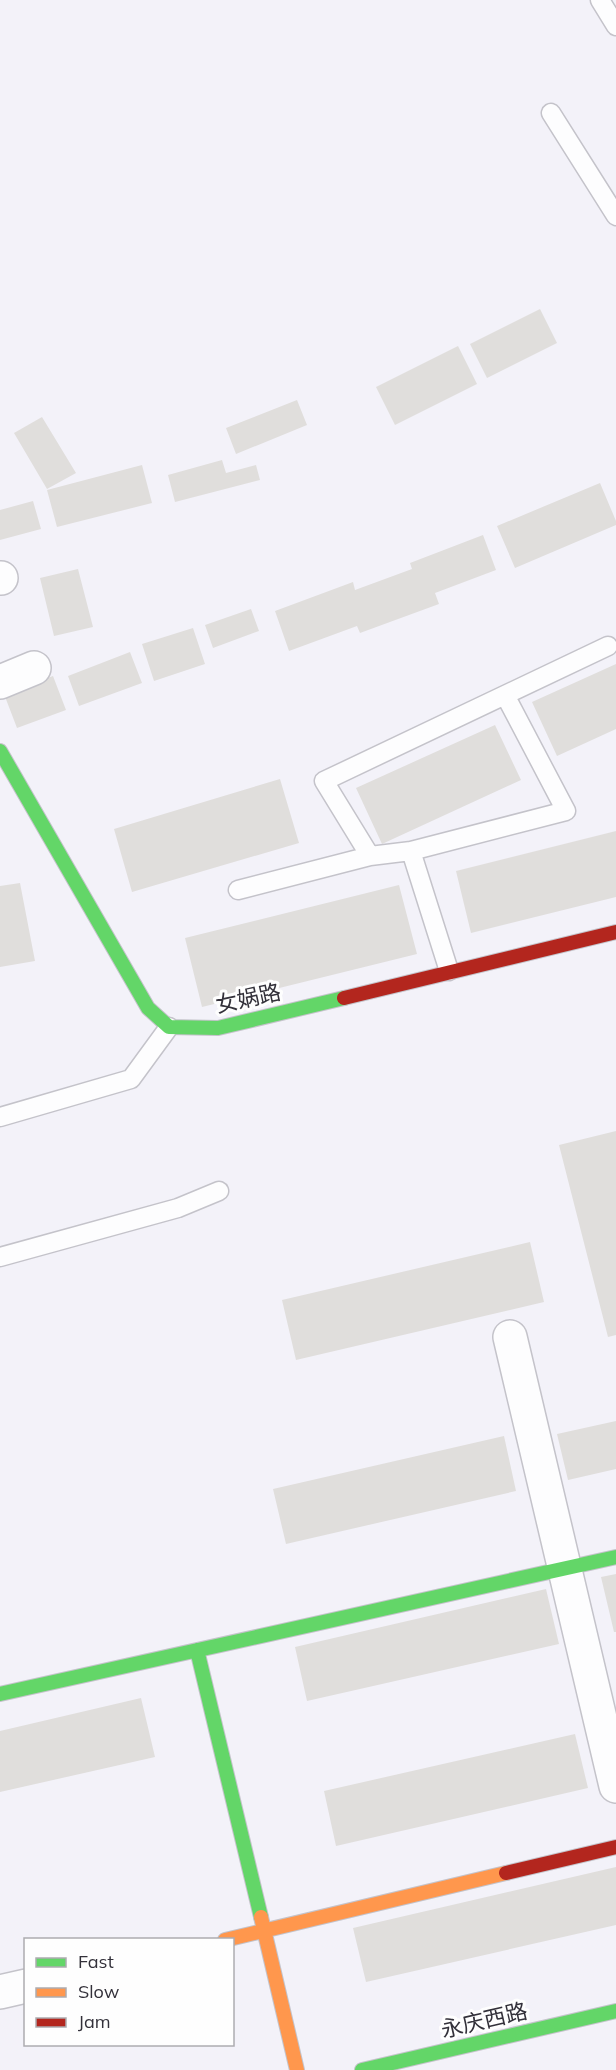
<svg xmlns="http://www.w3.org/2000/svg" width="616" height="2070" font-family="Mulish,'Noto Sans SC',sans-serif">
	<rect width="100%" height="100%" fill="#f3f2f9"/>
	<path fill="#e0dedc" d="M 540,309 L 557,343 L 487,378 L 470,344 Z
		M 458,346 L 477,384 L 395,425 L 376,387 Z
		M 297,400 L 307,425 L 236,454 L 226,428 Z
		M 42,417 L 76,473 L 47,489 L 14,433 Z
		M 222,460 L 226,473 L 256,465 L 260,480 L 175,502 L 168,475 Z
		M 142,465 L 152,503 L 57,527 L 47,490 Z
		M 600,483 L 616,521 L 616,525 L 515,568 L 497,526 Z
		M 33,501 L 41,529 L 0,540 L 0,510 Z
		M 483,535 L 496,570 L 435,593 L 439,604 L 360,633 L 357,626 L 289,651 L 275,611 L 353,582 L 355,590 L 412,569 L 410,563 Z
		M 78,569 L 93,627 L 54,636 L 40,578 Z
		M 251,609 L 259,631 L 213,648 L 205,625 Z
		M 193,628 L 205,664 L 154,681 L 142,644 Z
		M 130,652 L 142,683 L 79,706 L 68,676 Z
		M 616,664 L 616,729 L 557,756 L 532,702 Z
		M 53,676 L 66,710 L 17,728 L 4,694 Z
		M 495,725 L 521,780 L 382,844 L 356,788 Z
		M 280,779 L 299,843 L 132,892 L 114,829 Z
		M 616,831 L 616,897 L 471,933 L 456,871 Z
		M 20,883 L 35,961 L 0,967 L 0,886 Z
		M 399,885 L 417,954 L 202,1007 L 185,938 Z
		M 616,1131 L 616,1335 L 608,1337 L 559,1145 Z
		M 530,1242 L 544,1302 L 296,1360 L 282,1300 Z
		M 616,1421 L 616,1469 L 568,1480 L 557,1434 Z
		M 504,1436 L 516,1491 L 286,1544 L 273,1489 Z
		M 616,1574 L 616,1632 L 614,1632 L 601,1577 Z
		M 546,1589 L 559,1644 L 307,1701 L 295,1647 Z
		M 141,1698 L 155,1757 L 0,1792 L 0,1731 Z
		M 575,1734 L 588,1788 L 336,1846 L 324,1791 Z
		M 616,1867 L 616,1925 L 366,1982 L 353,1928 Z"/>
	<g fill="none" stroke-linecap="round" stroke-linejoin="round">
		<g stroke="#c4c3ca" stroke-width="21">
			<path id="lane" d="M 600,0 L 616,26
				M 551,113 L 616,216
				M 411,851 L 566,811 L 505,695
				M 238,890 L 370,856
				M 449,971 L 411,851 L 370,856 L 324,781 L 608,646
				M 0,1117 L 131,1079 L 169,1027
				M 0,1257 L 178,1208 L 219,1191"/>
		</g>
		<g stroke="#c4c3ca" stroke-width="36">
			<path id="street" d="M 0,578 L 1,578
				M 0,682 L 34,668
				M 510,1337 L 616,1786
				M 0,1992 L 26,1986"/>
		</g>
		<g stroke="#c4c3ca" stroke-width="16">
			<path id="fast" d="M 0,751 L 148,1008 L 169,1027 L 218,1028 L 344,998
				M 197,1650 L 261,1917
				M 0,1694 L 616,1557
				M 362,2070 L 616,2011"/>
		</g>
		<g stroke="#c4c3ca" stroke-width="16">
			<path id="slow" d="M 261,1917 L 297,2070
				M 225,1940 L 506,1873"/>
		</g>
		<g stroke="#c4c3ca" stroke-width="16">
			<path id="jam" d="M 344,998 L 616,932
				M 506,1873 L 616,1847"/>
		</g>
		<use href="#lane" stroke="#fdfdfe" stroke-width="18"/>
		<use href="#street" stroke="#fdfdfe" stroke-width="33"/>
		<use href="#fast" stroke="#63d668" stroke-width="14"/>
		<use href="#slow" stroke="#ff974d" stroke-width="14"/>
		<use href="#jam" stroke="#b3261e" stroke-width="14"/>
	</g>
	<g text-anchor="middle" dominant-baseline="central" stroke-width="6" stroke-linejoin="round" paint-order="stroke">
		<g font-size="22" fill="#33313a" stroke="#fefefe">
			<text transform="translate(248 998) rotate(-12)">女娲路</text>
			<text transform="translate(484 2020) rotate(-13)">永庆西路</text>
		</g>
	</g>
	<rect x="24" y="1938" width="210" height="108" fill="#fefefe" stroke="#adacb0" stroke-width="1.5"/>
	<rect x="36" y="1958" width="30" height="9" fill="#63d668" stroke="#adacb0" stroke-width="1.5"/>
	<text x="78" y="1968" font-size="18" fill="#33313a">Fast</text>
	<rect x="36" y="1988" width="30" height="9" fill="#ff974d" stroke="#adacb0" stroke-width="1.5"/>
	<text x="78" y="1998" font-size="18" fill="#33313a">Slow</text>
	<rect x="36" y="2018" width="30" height="9" fill="#b3261e" stroke="#adacb0" stroke-width="1.5"/>
	<text x="78" y="2028" font-size="18" fill="#33313a">Jam</text>
</svg>
